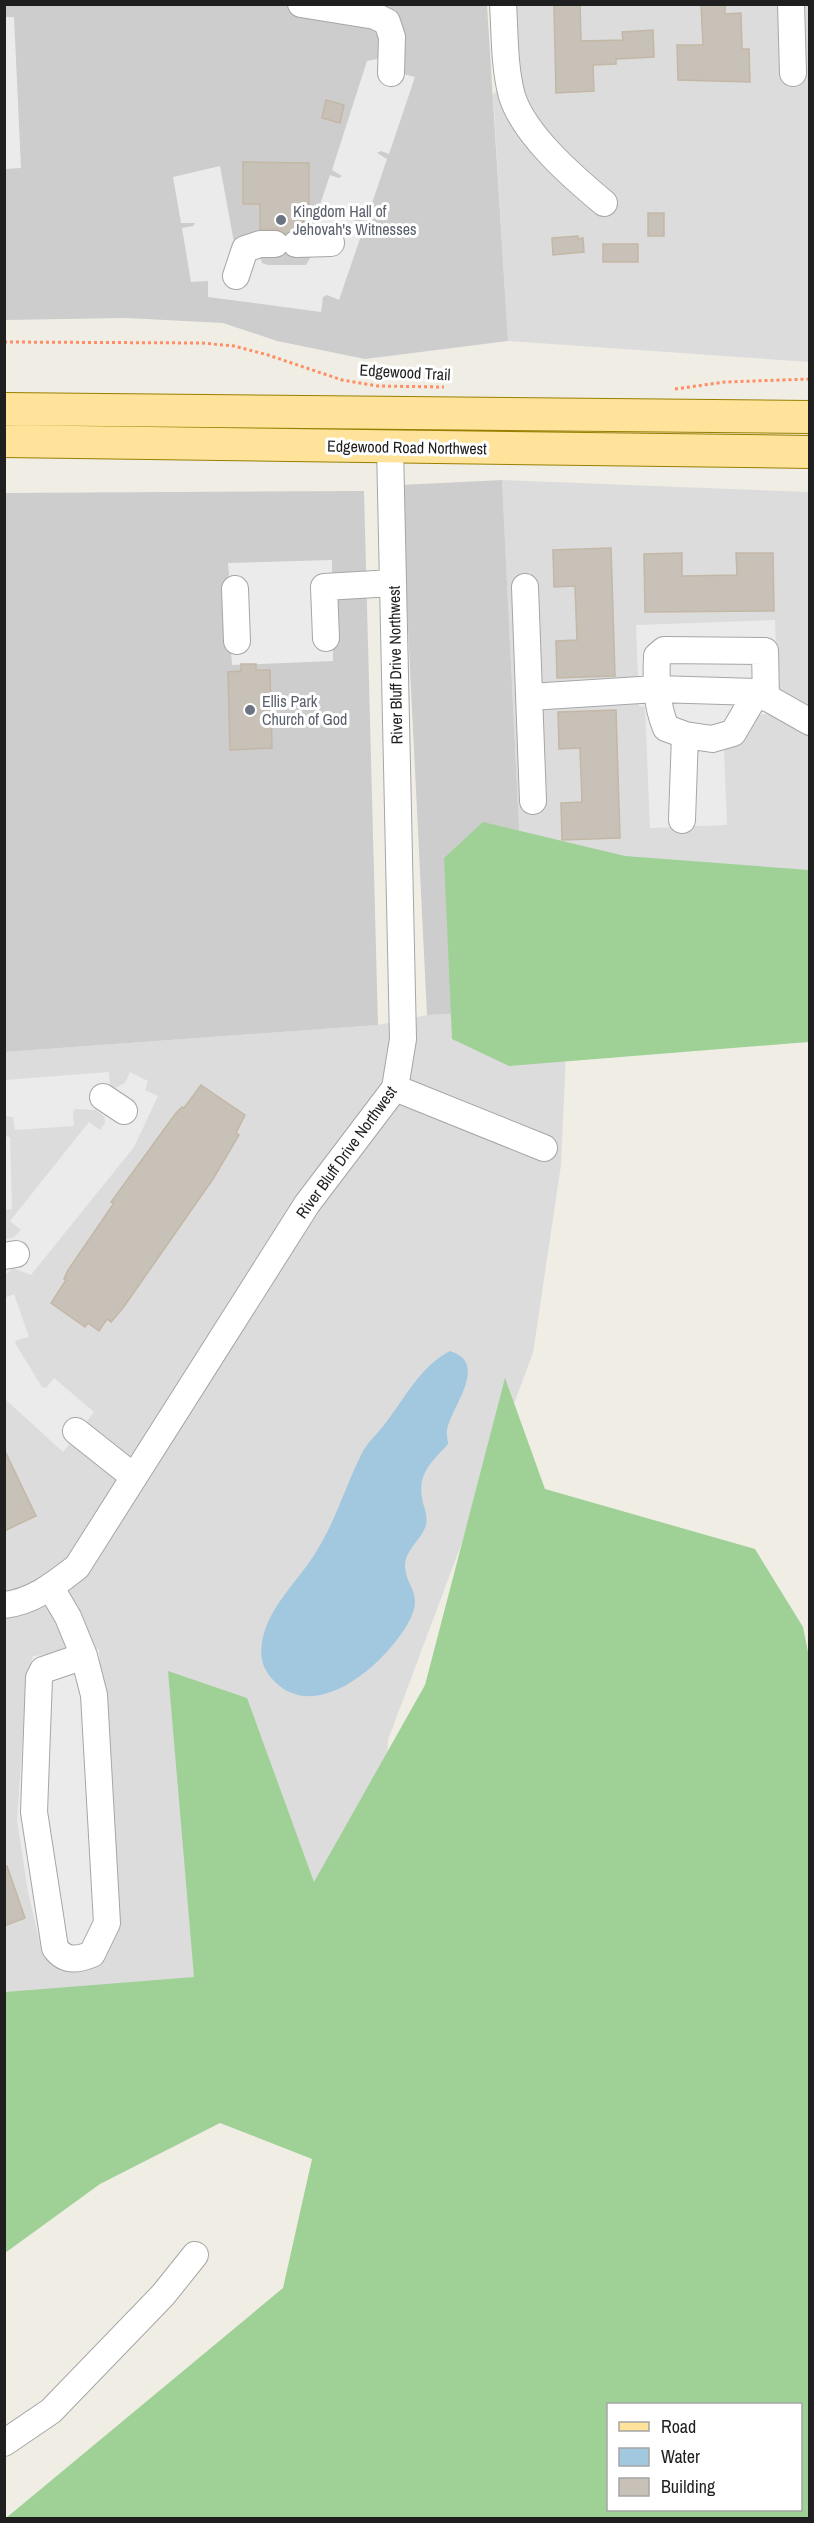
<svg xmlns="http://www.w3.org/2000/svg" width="814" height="2523" font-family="'Archivo Narrow',sans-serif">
	<rect width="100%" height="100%" fill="#f0eee4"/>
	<path fill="#dddcdc" d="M 512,5 L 809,5 L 809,362 L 508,341 L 493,94 L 517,79 Z
		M 502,480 L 809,492 L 809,1000 L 568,1009 L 561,1165 L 533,1353 L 388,1740 L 376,1989 L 5,2011 L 5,1052 L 378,1025 L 427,1015 L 528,1010 Z"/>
	<path fill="#cdcdcd" d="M 4,5 L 487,5 L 508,341 L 365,359 L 277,341 L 223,323 L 126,318 L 5,320 Z
		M 502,480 L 528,1010 L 427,1015 L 401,485 Z
		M 364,491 L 378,1025 L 5,1052 L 5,493 Z"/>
	<path fill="#9fd197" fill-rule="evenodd" d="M 483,822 L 625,856 L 809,870 L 809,1042 L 509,1066 L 452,1039 L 444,858 Z
		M 505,1378 L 545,1489 L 755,1549 L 803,1627 L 810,1662 L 809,2518 L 6,2518 L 283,2288 L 312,2159 L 220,2123 L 100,2184 L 5,2253 L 5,1992 L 194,1977 L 168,1671 L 247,1698 L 314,1882 L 425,1685 ZM 608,2404 L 800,2404 L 800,2510 L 608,2510 Z"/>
	<path fill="#ebebeb" d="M 5,17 L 14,17 L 21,168 L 5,169 Z
		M 377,59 L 400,73 L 415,77 L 389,154 L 381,151 L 377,153 L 387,159 L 366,221 L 354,219 L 356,223 L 364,227 L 339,300 L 327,295 L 323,297 L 321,312 L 208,297 L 208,281 L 191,282 L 182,228 L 193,226 L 195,223 L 181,223 L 173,177 L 220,166 L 237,259 L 260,257 L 262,263 L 268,265 L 306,265 L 310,258 L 310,234 L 330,175 L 339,178 L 342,176 L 332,170 L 367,61 Z
		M 332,560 L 332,573 L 336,576 L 337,646 L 333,650 L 333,661 L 232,665 L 231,651 L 228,650 L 226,580 L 229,575 L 228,563 Z
		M 775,620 L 778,714 L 751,715 L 741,735 L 724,751 L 727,825 L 650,828 L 645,707 L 639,706 L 636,625 Z
		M 109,1072 L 110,1087 L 113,1089 L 125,1083 L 130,1072 L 148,1081 L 145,1090 L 158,1096 L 134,1147 L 31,1275 L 13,1268 L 5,1275 L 5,1239 L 13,1238 L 21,1230 L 10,1221 L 89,1122 L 100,1130 L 105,1123 L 104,1116 L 96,1110 L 75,1109 L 73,1112 L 74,1126 L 15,1130 L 13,1117 L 5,1116 L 5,1080 Z
		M 4,1136 L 10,1137 L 12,1209 L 5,1210 Z
		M 14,1294 L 29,1337 L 17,1340 L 15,1343 L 42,1387 L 46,1388 L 54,1378 L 94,1412 L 63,1452 L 5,1399 L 4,1298 Z
		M 99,1649 L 116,1923 L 71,1968 L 43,1957 L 28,1892 L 17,1820 L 27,1677 L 33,1656 Z"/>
	<path fill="#a2c8e0" d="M 450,1351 C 490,1363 451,1407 447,1430 C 446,1434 448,1440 448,1444 C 431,1463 416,1474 423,1503 C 425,1510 428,1517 426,1525 C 422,1539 406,1549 405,1565 C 405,1588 426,1593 407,1625 C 385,1663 318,1724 275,1682 C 261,1668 259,1655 263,1637 C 271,1604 299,1580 316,1552 C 335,1522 346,1485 362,1453 C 367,1443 377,1434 384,1425 C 404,1400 420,1366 450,1351 Z"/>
	<path fill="#c8c1b7" stroke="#c3b7a6" stroke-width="1.5" d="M 580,4 L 581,41 L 623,40 L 622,32 L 653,30 L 654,57 L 616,59 L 616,64 L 593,65 L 594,91 L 556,93 L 554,5 Z
		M 701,4 L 725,4 L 725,14 L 741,13 L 742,49 L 749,49 L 750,82 L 678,80 L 677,45 L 703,45 Z
		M 326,100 L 344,105 L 340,123 L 322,118 Z
		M 243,162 L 309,163 L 309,205 L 303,205 L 303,229 L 285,234 L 276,229 L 260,229 L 260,204 L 243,204 Z
		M 648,213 L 664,213 L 664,236 L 648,236 Z
		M 578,236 L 578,239 L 583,238 L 584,252 L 553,255 L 552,238 Z
		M 603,244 L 638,244 L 638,262 L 603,262 Z
		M 611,548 L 615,676 L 557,678 L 556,641 L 577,640 L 575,586 L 554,587 L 553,550 Z
		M 682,553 L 682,576 L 737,575 L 736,553 L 773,553 L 774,611 L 645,612 L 644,554 Z
		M 241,664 L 256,664 L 256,670 L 270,670 L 272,748 L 230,750 L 228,672 L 241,671 Z
		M 616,710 L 620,838 L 562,840 L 561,803 L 582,802 L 580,748 L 559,749 L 558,712 Z
		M 201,1085 L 245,1115 L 236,1133 L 239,1135 L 213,1179 L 123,1308 L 111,1322 L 107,1319 L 99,1331 L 88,1323 L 85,1327 L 51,1303 L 66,1280 L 64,1279 L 68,1270 L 114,1203 L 111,1202 L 176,1113 L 182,1107 L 184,1108 Z
		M 4,1449 L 36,1516 L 4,1531 Z
		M 7,1866 L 25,1918 L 4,1926 L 4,1867 Z"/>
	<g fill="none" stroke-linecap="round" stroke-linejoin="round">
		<g stroke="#a6a6a6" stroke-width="28">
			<path id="minor" d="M 301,4 L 375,16 L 387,22 L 392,37 L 391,73
				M 503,4 C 505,34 504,67 512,96 C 524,135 574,178 604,203
				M 791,4 L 793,73
				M 296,244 L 331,243
				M 236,276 L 245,249 L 260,244 L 275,244
				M 525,587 L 533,801
				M 235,589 L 237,641
				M 326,638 L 324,587 L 393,583
				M 530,697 L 656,689 L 757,692 L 810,722
				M 685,735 L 712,739 L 733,733 L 757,692
				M 682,820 L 685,735 L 666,728 C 656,704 656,682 657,656 L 664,650 L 765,651 L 766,698
				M 395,1088 L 544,1148
				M 103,1097 L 124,1111
				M 4,1256 L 16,1254
				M 76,1431 L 134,1477
				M 51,1588 L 68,1617 L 84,1656 L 94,1695 L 107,1923 L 92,1954 C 78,1960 65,1962 55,1948 L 34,1812 L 39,1678 L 43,1670 L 84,1656
				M 4,1605 C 33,1602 55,1584 77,1567 L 307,1204 L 395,1088 L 403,1039 L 390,447
				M 4,2443 L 51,2411 L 163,2295 L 195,2255"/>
		</g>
		<g stroke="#997f00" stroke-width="34">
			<path id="major" d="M 4,409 L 810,417
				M 4,441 L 810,452"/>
		</g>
		<path stroke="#ff8e66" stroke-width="3" stroke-dasharray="3 3" stroke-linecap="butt" d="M 4,342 L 202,343 L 234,346 L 268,355 L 342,380 L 378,386 L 444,387
			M 675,389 L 725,382 L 810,379"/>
		<use href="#minor" stroke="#fff" stroke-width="26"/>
		<use href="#major" stroke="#ffe39a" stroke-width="32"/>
	</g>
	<g fill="#6b7280" stroke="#fff" stroke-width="2">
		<circle cx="281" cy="220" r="6"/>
		<circle cx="250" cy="710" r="6"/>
	</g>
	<g text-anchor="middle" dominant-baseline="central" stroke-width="6" stroke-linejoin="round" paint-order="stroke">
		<g font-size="16" fill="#5b616d" stroke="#fff" text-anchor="start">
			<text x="293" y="211">Kingdom Hall of<tspan x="293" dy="18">Jehovah's Witnesses</tspan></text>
			<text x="262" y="701">Ellis Park<tspan x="262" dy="18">Church of God</tspan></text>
		</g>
		<g font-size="16" fill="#1f1f1f" stroke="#fff">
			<text transform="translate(405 372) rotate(3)">Edgewood Trail</text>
			<text transform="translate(407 447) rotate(1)">Edgewood Road Northwest</text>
			<text transform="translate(395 665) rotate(-91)">River Bluff Drive Northwest</text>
			<text transform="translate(346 1152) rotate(-54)">River Bluff Drive Northwest</text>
		</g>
	</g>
	<rect width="814" height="2523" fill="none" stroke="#1f1f1f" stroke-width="12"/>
	<rect x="607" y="2403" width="195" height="108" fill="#ffffff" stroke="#a5a5a5" stroke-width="1.5"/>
	<rect x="619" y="2422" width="30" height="9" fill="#ffe39a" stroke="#a5a5a5" stroke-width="1.5"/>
	<text x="661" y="2433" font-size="18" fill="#1f1f1f">Road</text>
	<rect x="619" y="2448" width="30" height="18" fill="#a2c8e0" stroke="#a5a5a5" stroke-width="1.5"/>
	<text x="661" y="2463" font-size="18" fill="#1f1f1f">Water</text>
	<rect x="619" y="2478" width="30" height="18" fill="#c8c1b7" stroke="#a5a5a5" stroke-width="1.5"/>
	<text x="661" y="2493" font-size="18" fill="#1f1f1f">Building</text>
</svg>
